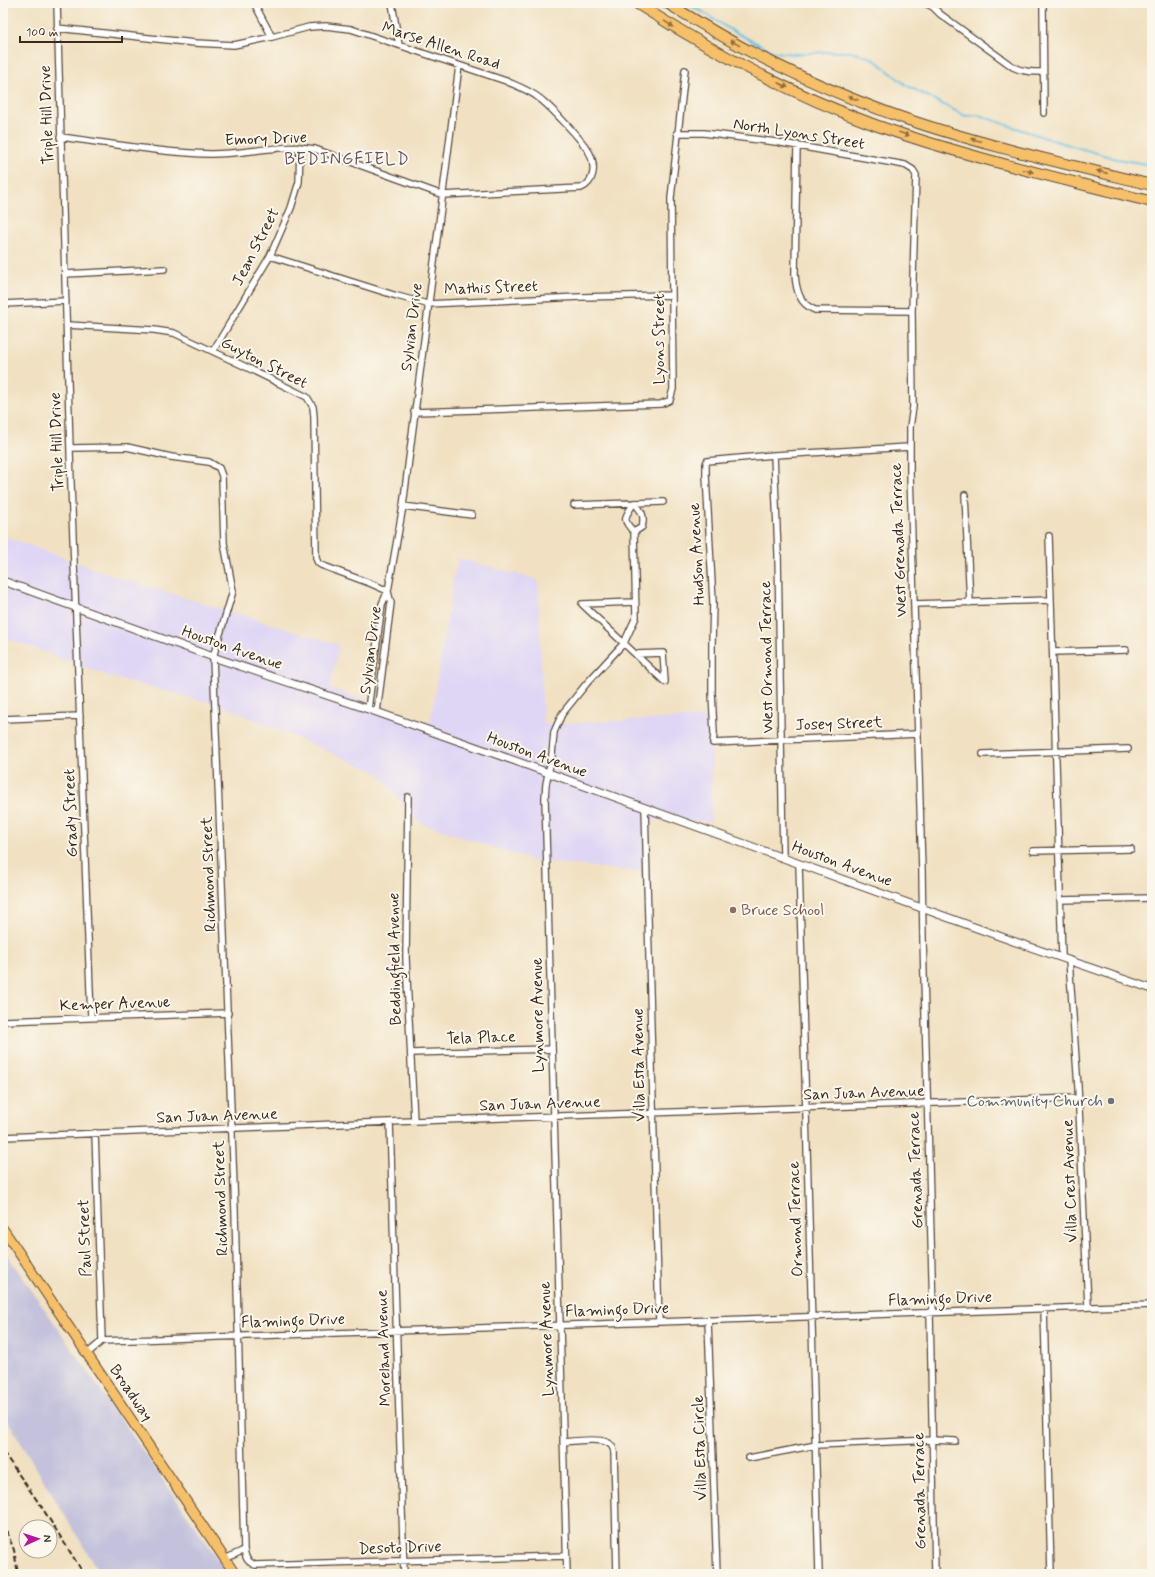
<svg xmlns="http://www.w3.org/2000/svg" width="1155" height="1577" font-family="Mynerve,sans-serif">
	<rect width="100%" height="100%" fill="#fbf7ec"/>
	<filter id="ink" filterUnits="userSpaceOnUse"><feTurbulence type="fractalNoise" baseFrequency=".025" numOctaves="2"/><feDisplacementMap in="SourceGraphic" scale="8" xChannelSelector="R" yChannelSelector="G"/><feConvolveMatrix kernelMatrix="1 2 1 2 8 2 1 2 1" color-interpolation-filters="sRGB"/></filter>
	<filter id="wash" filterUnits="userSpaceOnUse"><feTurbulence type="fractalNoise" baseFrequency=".012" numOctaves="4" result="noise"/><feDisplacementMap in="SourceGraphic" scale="16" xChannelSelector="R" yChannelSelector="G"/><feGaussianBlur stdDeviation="0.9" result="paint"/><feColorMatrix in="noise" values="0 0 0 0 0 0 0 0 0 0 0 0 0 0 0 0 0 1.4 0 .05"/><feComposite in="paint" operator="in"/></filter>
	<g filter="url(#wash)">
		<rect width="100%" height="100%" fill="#f1e1c2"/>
		<path fill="#dfd5f5" d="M 3,536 L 120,578 L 339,645 L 330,688 L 430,723 L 457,558 L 538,580 L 543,724 L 712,717 L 711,822 L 652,820 L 643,872 L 534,861 L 418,822 L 378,773 L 223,706 L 114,678 L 3,637 Z"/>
		<path fill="#c3c1db" d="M 3,1249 L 228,1574 L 100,1574 L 3,1413 Z"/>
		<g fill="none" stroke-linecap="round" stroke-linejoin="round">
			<path stroke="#67c0e4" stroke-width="2" d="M 684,3 L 703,12 L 729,29 L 774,52 L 795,54 L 826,52 L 851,52 L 872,58 L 906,85 L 965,116 L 978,115 L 1052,140 L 1117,159 L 1152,165"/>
		</g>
	</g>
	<g filter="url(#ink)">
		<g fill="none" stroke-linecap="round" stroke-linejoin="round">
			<g stroke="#564537" stroke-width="8">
				<path id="minor" d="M 57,3 L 71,484 L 91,1017
					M 254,3 L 272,37
					M 392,3 L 399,45
					M 925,3 L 933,7 L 940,14 L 1013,67 C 1023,72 1032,72 1043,72
					M 1043,3 L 1044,113
					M 57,28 L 195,43 L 234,45 L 272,37 L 309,27 L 326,26 L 351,29 L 506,81 C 517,86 529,90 539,98 C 550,106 585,143 590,154 C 596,167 594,183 581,188 L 443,195 L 315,149 C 281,144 246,154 211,154 C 161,153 110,143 60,137
					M 677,133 L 704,133 L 776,142 L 905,165 L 913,170 L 916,175 L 912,311 L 913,407 L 910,427 L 910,473 L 922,871 L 923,939 L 933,1312
					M 797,145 L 795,274 C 796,289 799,304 815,310 L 912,311
					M 270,256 L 397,296 L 427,304 L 580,297 L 672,295
					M 65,274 L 164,269
					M 3,304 L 66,301
					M 67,325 L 154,330 L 174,333 L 244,366 L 307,397 L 313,407 L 314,417 L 316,558 L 318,563 L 321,565 L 372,584 L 388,591
					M 213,351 L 270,256 L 291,208 L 299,182 L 300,147
					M 414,412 L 661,404 L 670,400 L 673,389 L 671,198 L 685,70
					M 909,447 L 774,455 L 707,461 L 706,464 L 706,475 L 713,602 L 712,643 L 712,693 L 714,733 L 713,743 L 918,734
					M 71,448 L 127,447 L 171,457 L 209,462 L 219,468 L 222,476 L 224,543 L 233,591 L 213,657 L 235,1211 L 244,1550 C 246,1559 247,1561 255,1565 L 566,1556
					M 774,455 L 778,553 L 783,858
					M 965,495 L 970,603
					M 574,505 L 663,502
					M 403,506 L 472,515
					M 1049,536 L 1062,957
					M 635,602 L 582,604 L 665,682 L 663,653 L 636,654
					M 914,604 L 1050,600
					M 1053,652 L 1126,650
					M 368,709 L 382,604 L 388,591 L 403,506 L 459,66
					M 377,712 L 391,603 L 388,592
					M 3,719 L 80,716
					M 983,754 L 1128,749
					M 408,797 L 406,958 L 414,1121
					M 645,808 L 659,1322
					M 1033,851 L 1131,849
					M 799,864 L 819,1574
					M 1060,900 L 1152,898
					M 1069,960 L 1078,1087 L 1088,1306
					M 3,1021 L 228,1013
					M 411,1053 L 551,1049
					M 390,1122 L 404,1574
					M 95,1133 L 102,1341
					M 3,1137 L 414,1121 L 1079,1098
					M 1044,1309 L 1051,1574
					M 930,1312 L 935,1574
					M 708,1320 L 717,1574
					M 87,1354 L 102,1341 L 1152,1305
					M 563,1442 C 573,1441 598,1438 606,1442 C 610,1443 613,1447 614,1451 L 617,1574
					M 749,1458 L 816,1445 L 932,1440 L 955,1441
					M 225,1559 L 244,1550
					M 567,1574 L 545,798 L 546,784 L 552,755 L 554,732 L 562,714 L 587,683 L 624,643 L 636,617 L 634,532 C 621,519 625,517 634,503 C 642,511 645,516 642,527 L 634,532"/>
			</g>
			<g stroke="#564537" stroke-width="9">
				<path id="tertiary" d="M 3,581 L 213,657 L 368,709 L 521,763 L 1010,940 L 1152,989"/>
			</g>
			<g stroke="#564537" stroke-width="11">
				<path id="primary" d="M 3,1229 L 235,1574"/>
			</g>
			<g stroke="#564537" stroke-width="12">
				<path id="motorway" d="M 636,3 C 711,51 791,94 875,125 C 966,157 1059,178 1152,202
					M 667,3 C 695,20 724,38 753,53 C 802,78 854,101 906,119 C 986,146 1070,165 1152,185"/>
			</g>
			<use href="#minor" stroke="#fff" stroke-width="5.5"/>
			<use href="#tertiary" stroke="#fff" stroke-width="7"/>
			<use href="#primary" stroke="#f6c06b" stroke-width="9"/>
			<use href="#motorway" stroke="#f6c06b" stroke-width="10"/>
			<path stroke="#3b2a1e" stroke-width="2" stroke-dasharray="6 3" stroke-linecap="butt" d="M 3,1452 L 41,1506 L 84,1574
				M 3,1522 L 14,1550 L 18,1574"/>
		</g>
		<defs><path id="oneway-solid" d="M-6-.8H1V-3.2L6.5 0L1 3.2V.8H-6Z"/></defs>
		<g fill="#8f6e41">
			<use href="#oneway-solid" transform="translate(669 24) rotate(32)"/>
			<use href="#oneway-solid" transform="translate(735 43) rotate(-151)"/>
			<use href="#oneway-solid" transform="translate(783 85) rotate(25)"/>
			<use href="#oneway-solid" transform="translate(853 98) rotate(-159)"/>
			<use href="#oneway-solid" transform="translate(904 134) rotate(19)"/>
			<use href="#oneway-solid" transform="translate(976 140) rotate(-165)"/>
			<use href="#oneway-solid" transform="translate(1028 171) rotate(14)"/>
			<use href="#oneway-solid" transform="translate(1102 172) rotate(-166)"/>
		</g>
	</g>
	<circle fill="#8d6e63" stroke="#fbf7ec" stroke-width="1.5" cx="733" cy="910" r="4"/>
	<circle fill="#6b7280" stroke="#fbf7ec" stroke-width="1.5" cx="1111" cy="1101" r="4"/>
	<g text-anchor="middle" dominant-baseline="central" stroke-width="4" stroke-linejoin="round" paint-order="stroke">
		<g font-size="16" fill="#3b2a1e" stroke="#fbf7ec">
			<text transform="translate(441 46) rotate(18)">Marse Allen Road</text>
			<text transform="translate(47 115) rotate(-92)">Triple Hill Drive</text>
			<text transform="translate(799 134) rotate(9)">North Lyons Street</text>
			<text transform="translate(266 139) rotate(-2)">Emory Drive</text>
			<text transform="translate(256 247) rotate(-63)">Jean Street</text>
			<text transform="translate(491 288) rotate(-2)">Mathis Street</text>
			<text transform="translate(412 327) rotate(-83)">Sylvian Drive</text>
			<text transform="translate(659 339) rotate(-90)">Lyons Street</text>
			<text transform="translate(264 363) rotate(27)">Guyton Street</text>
			<text transform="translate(57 442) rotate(-92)">Triple Hill Drive</text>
			<text transform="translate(899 540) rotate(-92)">West Grenada Terrace</text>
			<text transform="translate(697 554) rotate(-93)">Hudson Avenue</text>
			<text transform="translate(232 648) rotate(19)">Houston Avenue</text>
			<text transform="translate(371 650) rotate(-83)">Sylvian Drive</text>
			<text transform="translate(767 657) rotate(-91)">West Ormond Terrace</text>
			<text transform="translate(839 724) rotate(-2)">Josey Street</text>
			<text transform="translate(537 755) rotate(20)">Houston Avenue</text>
			<text transform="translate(71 813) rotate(-92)">Grady Street</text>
			<text transform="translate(842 864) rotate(20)">Houston Avenue</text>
			<text transform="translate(209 874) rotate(-92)">Richmond Street</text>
			<text transform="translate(395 959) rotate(-91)">Beddingfield Avenue</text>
			<text transform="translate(115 1004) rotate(-2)">Kemper Avenue</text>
			<text transform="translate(538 1015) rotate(-91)">Lynmore Avenue</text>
			<text transform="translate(481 1038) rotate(-2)">Tela Place</text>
			<text transform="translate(639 1065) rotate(-91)">Villa Esta Avenue</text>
			<text transform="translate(864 1093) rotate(-2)">San Juan Avenue</text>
			<text transform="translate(540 1104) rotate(-2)">San Juan Avenue</text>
			<text transform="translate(217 1116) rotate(-2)">San Juan Avenue</text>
			<text transform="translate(916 1170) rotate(-92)">Grenada Terrace</text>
			<text transform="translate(1070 1181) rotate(-92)">Villa Crest Avenue</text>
			<text transform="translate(221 1198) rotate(-92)">Richmond Street</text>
			<text transform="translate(796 1219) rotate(-92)">Ormond Terrace</text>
			<text transform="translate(85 1238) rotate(-92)">Paul Street</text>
			<text transform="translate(940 1299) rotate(-2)">Flamingo Drive</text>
			<text transform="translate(617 1310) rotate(-2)">Flamingo Drive</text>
			<text transform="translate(293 1321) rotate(-2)">Flamingo Drive</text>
			<text transform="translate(547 1339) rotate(-92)">Lynmore Avenue</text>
			<text transform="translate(384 1348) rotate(-92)">Moreland Avenue</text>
			<text transform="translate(131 1393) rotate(56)">Broadway</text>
			<text transform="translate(700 1448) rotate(-92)">Villa Esta Circle</text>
			<text transform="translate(920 1491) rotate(-91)">Grenada Terrace</text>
			<text transform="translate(400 1548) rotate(-2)">Desoto Drive</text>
		</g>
		<g font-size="16" fill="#785e54" stroke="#fbf7ec" text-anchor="start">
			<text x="741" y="910">Bruce School</text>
		</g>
		<g font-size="16" fill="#5b616d" stroke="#fbf7ec" text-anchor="end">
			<text x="1103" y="1101">Community Church</text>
		</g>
		<g font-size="17" letter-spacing="1" fill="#625365" stroke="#fbf7ec">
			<text x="347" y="159">BEDINGFIELD</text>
		</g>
	</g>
	<rect width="1155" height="1577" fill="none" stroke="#fbf7ec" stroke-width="16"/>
	<g transform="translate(38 1539) rotate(87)"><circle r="19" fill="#fbf7ec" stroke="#aea59a"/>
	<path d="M0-3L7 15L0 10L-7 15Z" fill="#b5179e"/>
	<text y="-6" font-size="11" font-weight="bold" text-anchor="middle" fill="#3b2a1e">N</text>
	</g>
	<path d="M20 36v6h102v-6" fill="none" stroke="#3b2a1e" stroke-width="2"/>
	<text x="26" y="36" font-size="12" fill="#3b2a1e" stroke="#fbf7ec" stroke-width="3" paint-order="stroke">100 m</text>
</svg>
